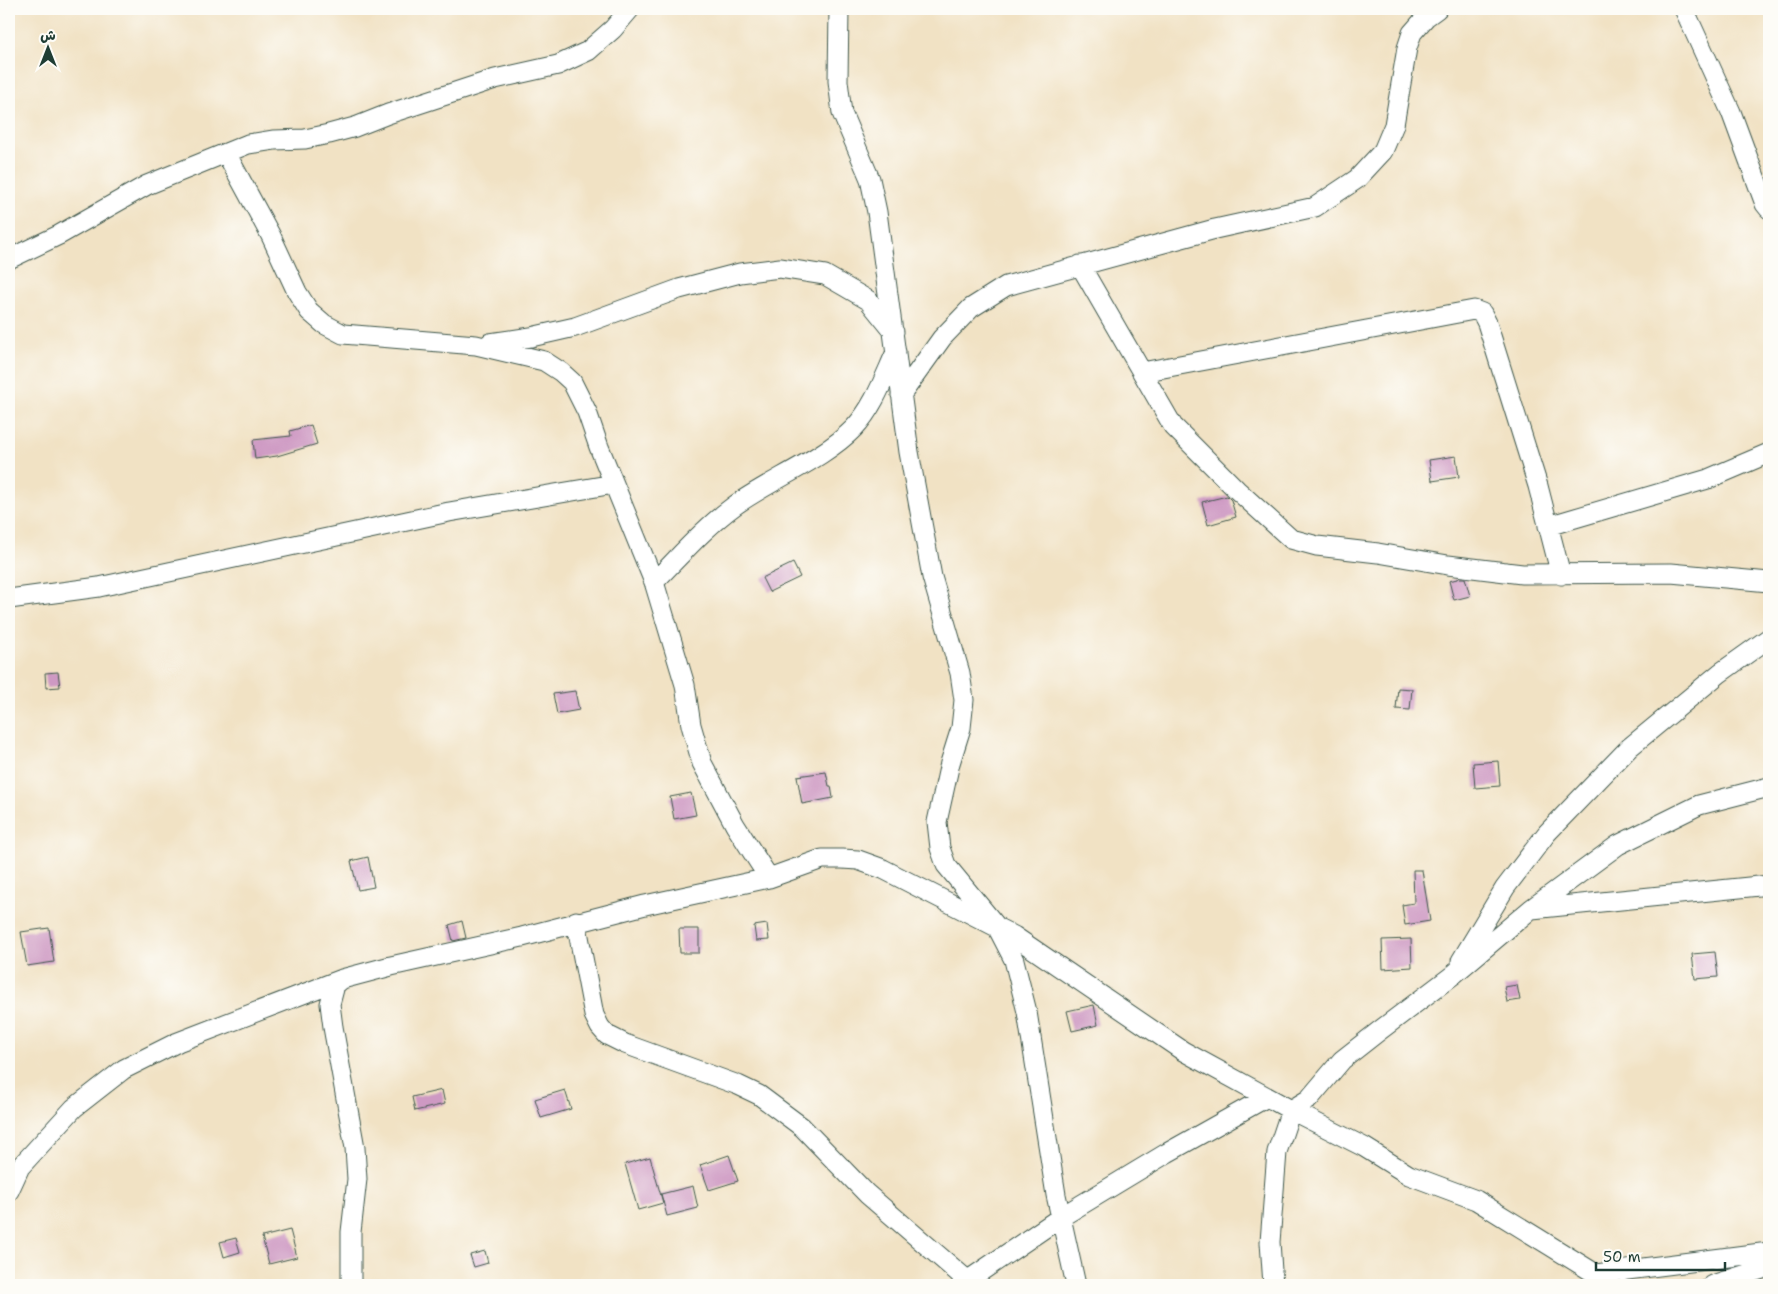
<svg xmlns="http://www.w3.org/2000/svg" width="1778" height="1294" font-family="'Shantell Sans','Playpen Sans Arabic',sans-serif">
	<rect width="100%" height="100%" fill="#fdfcf7"/>
	<filter id="ink" filterUnits="userSpaceOnUse"><feTurbulence type="fractalNoise" baseFrequency=".02" numOctaves="2"/><feDisplacementMap in="SourceGraphic" scale="10" xChannelSelector="R" yChannelSelector="G"/><feConvolveMatrix kernelMatrix="1 2 1 2 8 2 1 2 1" color-interpolation-filters="sRGB"/></filter>
	<filter id="wash" filterUnits="userSpaceOnUse"><feTurbulence type="fractalNoise" baseFrequency=".0096" numOctaves="4" result="noise"/><feDisplacementMap in="SourceGraphic" scale="20" xChannelSelector="R" yChannelSelector="G"/><feGaussianBlur stdDeviation="1.12" result="paint"/><feColorMatrix in="noise" values="0 0 0 0 0 0 0 0 0 0 0 0 0 0 0 0 0 1.4 0 .05"/><feComposite in="paint" operator="in"/></filter>
	<g filter="url(#wash)">
		<rect width="100%" height="100%" fill="#f1e2c4"/>
		<g id="blocks">
			<path fill="#ce99c3" d="M 311,425 L 317,444 L 277,456 L 255,459 L 253,440 L 291,436 L 290,431 Z
				M 1456,456 L 1459,477 L 1432,481 L 1429,460 Z
				M 1227,496 L 1231,500 L 1236,517 L 1208,525 L 1202,502 Z
				M 793,563 L 800,577 L 769,592 L 762,578 Z
				M 1461,578 L 1465,578 L 1470,596 L 1454,600 L 1449,581 Z
				M 58,672 L 60,687 L 46,688 L 45,673 Z
				M 1398,688 L 1412,689 L 1410,710 L 1396,709 Z
				M 575,691 L 579,710 L 557,714 L 553,694 Z
				M 1498,761 L 1500,786 L 1475,788 L 1473,763 Z
				M 826,772 L 829,786 L 831,786 L 833,798 L 802,804 L 797,776 Z
				M 691,793 L 696,815 L 674,819 L 670,797 Z
				M 368,857 L 374,887 L 358,890 L 351,861 Z
				M 1413,870 L 1422,870 L 1430,921 L 1405,925 L 1402,905 L 1414,903 Z
				M 462,921 L 466,938 L 453,941 L 449,925 Z
				M 767,924 L 769,940 L 756,941 L 754,926 Z
				M 49,928 L 54,962 L 27,966 L 21,932 Z
				M 679,929 L 699,929 L 699,953 L 680,953 Z
				M 1411,939 L 1412,967 L 1383,969 L 1382,940 Z
				M 1715,952 L 1718,977 L 1695,979 L 1692,954 Z
				M 1517,985 L 1520,1000 L 1507,1002 L 1504,987 Z
				M 1094,1005 L 1098,1025 L 1072,1031 L 1067,1011 Z
				M 442,1090 L 445,1104 L 415,1111 L 412,1097 Z
				M 565,1090 L 571,1109 L 541,1118 L 535,1099 Z
				M 729,1155 L 738,1181 L 709,1190 L 700,1165 Z
				M 650,1157 L 663,1203 L 638,1210 L 625,1164 Z
				M 693,1186 L 698,1208 L 667,1216 L 661,1194 Z
				M 290,1230 L 297,1257 L 269,1264 L 262,1237 Z
				M 236,1238 L 240,1252 L 224,1257 L 220,1242 Z
				M 485,1251 L 488,1263 L 474,1267 L 470,1255 Z"/>
		</g>
	</g>
	<g filter="url(#ink)">
		<use href="#blocks" fill-opacity="0" stroke="#3e564a" stroke-width="1"/>
		<g fill="none" stroke-linecap="round" stroke-linejoin="round">
			<g stroke="#3e564a" stroke-width="21">
				<path id="street" d="M 839,9 L 838,81 L 842,113 L 870,179 L 877,212 L 909,452 L 932,577 L 960,673 L 964,700 L 961,728 L 950,763 L 937,822 L 940,848 L 946,865 L 997,927 L 1014,960 L 1027,1012 L 1056,1195 L 1076,1285
					M 1684,9 L 1731,112 L 1765,204 L 1769,209
					M 226,153 L 271,236 L 297,292 L 309,311 L 324,324 L 343,334 L 476,345 L 544,361 L 561,372 L 572,382 L 587,412 L 599,447 L 654,582 L 685,685 L 691,725 L 702,763 L 735,825 L 769,878
					M 9,259 L 59,235 L 147,185 L 248,144 L 274,140 L 305,139 L 329,134 L 355,127 L 388,114 L 495,79 L 558,65 L 588,51 L 613,29 L 630,9
					M 1080,265 L 1173,426 L 1237,490 L 1291,539 L 1317,546 L 1378,553 L 1448,565 L 1522,574 L 1671,573 L 1769,582
					M 490,343 L 531,337 L 575,327 L 679,289 L 740,273 L 780,268 L 825,275 L 868,300 L 894,332
					M 1142,372 L 1474,310 L 1482,313 L 1487,323 L 1538,486 L 1561,575
					M 901,395 L 942,338 L 971,308 L 1006,286 L 1215,229 L 1315,207 L 1357,179 L 1383,151 L 1394,125 L 1407,48 L 1412,33 L 1426,17 L 1437,9
					M 1548,526 L 1708,479 L 1769,453
					M 654,582 C 680,556 704,528 734,506 C 770,480 824,459 854,428 C 874,407 884,378 896,352
					M 9,599 L 99,587 L 449,512 L 614,484
					M 1532,909 L 1769,885
					M 576,921 L 594,1015 L 600,1027 L 607,1035 L 625,1044 L 738,1085 L 759,1095 L 802,1127 L 867,1194 L 968,1281
					M 1461,961 L 1505,888 L 1547,833 L 1630,747 L 1720,673 L 1769,638
					M 342,979 L 335,985 L 330,1004 L 333,1027 L 355,1148 L 357,1179 L 351,1232 L 351,1285
					M 9,1191 L 20,1167 L 74,1108 L 124,1069 L 178,1042 L 342,979 L 391,966 L 522,937 L 645,905 L 769,878 L 822,859 L 842,859 L 858,860 L 883,869 L 1014,936 L 1183,1051 L 1291,1110 L 1364,1147 L 1409,1175 L 1476,1200 L 1596,1274 L 1769,1252
					M 961,1285 L 1061,1217 L 1167,1153 L 1267,1097
					M 1273,1285 L 1270,1242 L 1277,1152 L 1291,1110 L 1309,1099 L 1342,1060 L 1379,1031 L 1453,975 L 1531,909 L 1618,845 L 1699,805 L 1769,787
					M 1712,1285 L 1769,1267"/>
			</g>
			<use href="#street" stroke="#fff" stroke-width="19"/>
		</g>
	</g>
	<rect width="1778" height="1294" fill="none" stroke="#fdfcf7" stroke-width="30"/>
	<g transform="translate(48 48)" stroke="#fdfcf7" stroke-width="4" paint-order="stroke">
	<path d="M0-4L9 19L0 12L-9 19Z" fill="#1f3d34"/>
	<text y="-8" font-size="14" font-weight="bold" text-anchor="middle" fill="#1f3d34">ش</text>
	</g>
	<path d="M1596 1262v8h129v-8" fill="none" stroke="#1f3d34" stroke-width="2.5"/>
	<text x="1603" y="1262" font-size="15" fill="#1f3d34" stroke="#fdfcf7" stroke-width="4" paint-order="stroke">50 m</text>
</svg>
